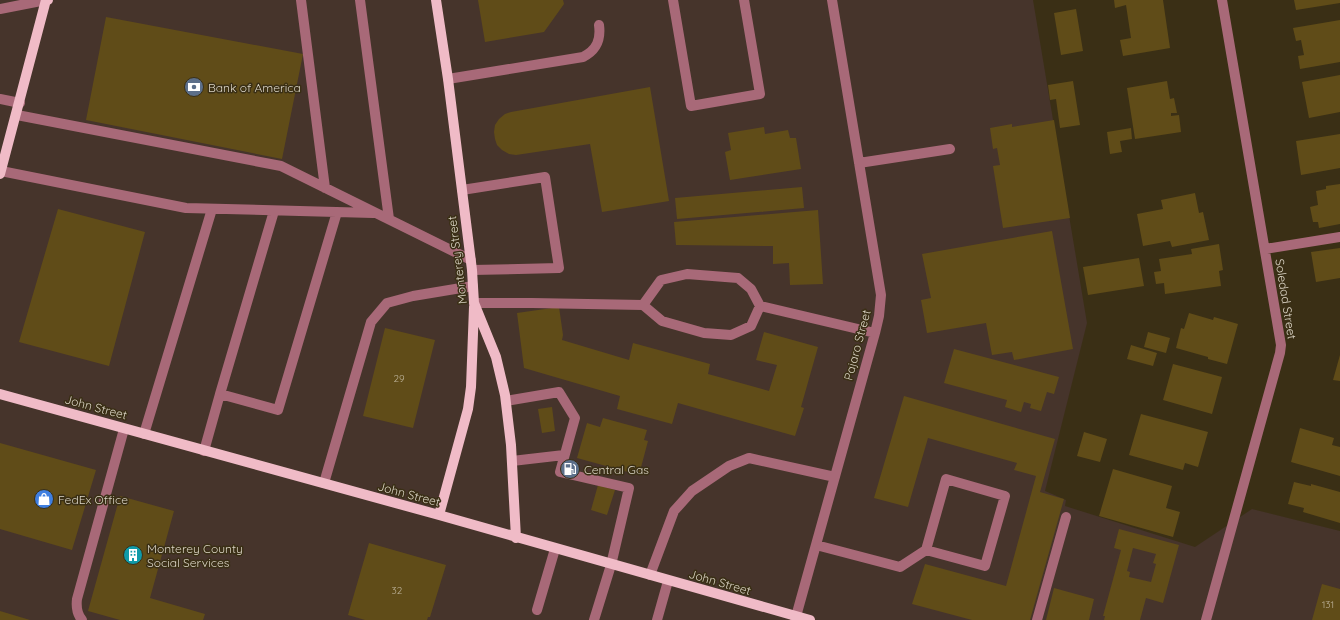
<svg xmlns="http://www.w3.org/2000/svg" width="1340" height="620" font-family="Quicksand,sans-serif">
	<rect width="100%" height="100%" fill="#3a2f15"/>
	<path fill="#46342b" d="M 0,0 L 1033,0 L 1087,323 L 1045,491 L 1066,500 L 1065,506 L 1195,547 L 1252,509 L 1340,531 L 1340,620 L 0,620 Z"/>
	<path fill="#604c18" fill-rule="evenodd" d="M 478,0 L 563,0 L 564,4 L 544,32 L 485,42 Z
		M 1114,0 L 1163,0 L 1170,48 L 1123,56 L 1120,40 L 1131,38 L 1126,5 L 1115,8 Z
		M 1294,0 L 1340,0 L 1340,3 L 1296,10 Z
		M 1076,9 L 1083,51 L 1061,55 L 1054,13 Z
		M 106,17 L 303,54 L 282,159 L 86,120 Z
		M 1340,20 L 1340,62 L 1300,69 L 1298,56 L 1304,55 L 1301,40 L 1296,41 L 1293,28 Z
		M 1340,75 L 1340,112 L 1309,118 L 1302,82 Z
		M 1073,81 L 1080,125 L 1060,128 L 1056,99 L 1050,100 L 1048,85 Z
		M 1167,81 L 1170,99 L 1174,98 L 1177,113 L 1171,113 L 1171,116 L 1179,115 L 1181,132 L 1135,139 L 1127,88 Z
		M 650,87 L 669,201 L 602,212 L 590,144 L 516,155 L 509,154 L 502,150 L 497,145 L 495,139 L 494,132 L 495,125 L 499,119 L 505,114 L 511,112 Z
		M 1054,120 L 1070,218 L 1003,228 L 993,166 L 1000,165 L 997,148 L 993,149 L 990,128 L 1012,124 L 1012,127 Z
		M 764,127 L 765,134 L 788,130 L 790,138 L 796,138 L 801,169 L 730,180 L 725,152 L 731,150 L 728,133 Z
		M 1131,128 L 1132,139 L 1120,141 L 1122,152 L 1110,154 L 1107,132 Z
		M 1340,134 L 1340,168 L 1301,175 L 1296,141 Z
		M 1340,184 L 1340,224 L 1319,228 L 1318,222 L 1313,222 L 1310,207 L 1318,205 L 1316,191 L 1326,189 L 1326,186 Z
		M 802,187 L 804,208 L 677,219 L 675,198 Z
		M 1195,193 L 1199,213 L 1203,212 L 1209,240 L 1172,247 L 1170,241 L 1143,246 L 1137,214 L 1163,209 L 1161,200 Z
		M 58,209 L 145,232 L 109,366 L 19,342 Z
		M 818,210 L 823,284 L 790,285 L 789,263 L 773,264 L 773,246 L 676,245 L 674,222 Z
		M 1052,231 L 1073,349 L 1014,360 L 1012,352 L 992,355 L 986,323 L 927,333 L 921,300 L 931,298 L 922,254 Z
		M 1219,244 L 1223,270 L 1219,271 L 1221,286 L 1165,294 L 1164,283 L 1156,284 L 1154,272 L 1161,271 L 1159,259 L 1192,254 L 1191,249 Z
		M 1340,248 L 1340,278 L 1316,282 L 1311,252 Z
		M 1139,258 L 1144,286 L 1088,295 L 1083,267 Z
		M 559,307 L 563,335 L 562,340 L 629,360 L 633,343 L 710,364 L 708,374 L 769,391 L 777,365 L 756,360 L 764,332 L 818,347 L 801,407 L 804,408 L 795,436 L 678,403 L 672,424 L 617,409 L 620,396 L 524,368 L 517,313 Z
		M 1189,313 L 1213,320 L 1214,317 L 1238,324 L 1227,364 L 1208,359 L 1208,357 L 1176,348 L 1181,328 L 1184,329 Z
		M 385,328 L 435,340 L 413,428 L 363,416 Z
		M 1148,332 L 1170,338 L 1166,353 L 1144,347 Z
		M 1131,345 L 1157,353 L 1153,366 L 1127,359 Z
		M 954,349 L 1059,377 L 1054,394 L 1047,392 L 1041,411 L 1030,408 L 1031,404 L 1024,402 L 1021,412 L 1005,407 L 1007,400 L 944,383 Z
		M 1340,355 L 1340,381 L 1333,380 Z
		M 1173,364 L 1222,377 L 1212,414 L 1163,400 Z
		M 904,396 L 1055,439 L 1040,492 L 1064,499 L 1030,620 L 972,620 L 912,604 L 925,564 L 1006,586 L 1036,476 L 1014,470 L 1017,463 L 928,438 L 908,507 L 874,498 Z
		M 552,407 L 555,431 L 542,433 L 538,409 Z
		M 1141,414 L 1208,432 L 1198,467 L 1185,463 L 1183,470 L 1129,455 Z
		M 603,418 L 647,430 L 644,440 L 648,441 L 639,475 L 577,458 L 587,423 L 600,427 Z
		M 1300,428 L 1334,438 L 1332,445 L 1340,447 L 1340,476 L 1291,462 Z
		M 1084,432 L 1107,439 L 1100,462 L 1077,456 Z
		M 0,443 L 96,470 L 72,550 L 0,529 Z
		M 1113,469 L 1172,486 L 1166,508 L 1180,512 L 1173,537 L 1099,516 Z
		M 1294,482 L 1311,486 L 1311,484 L 1340,492 L 1340,523 L 1303,512 L 1304,508 L 1288,504 Z
		M 598,485 L 615,490 L 607,515 L 591,510 Z
		M 120,496 L 174,511 L 150,598 L 205,614 L 203,620 L 120,620 L 88,611 Z
		M 1119,529 L 1179,545 L 1163,603 L 1146,598 L 1140,620 L 1104,620 L 1105,616 L 1103,616 L 1121,550 L 1114,548 ZM 1133,548 L 1156,554 L 1153,563 L 1156,564 L 1151,582 L 1129,577 L 1130,572 L 1127,571 Z
		M 369,543 L 446,565 L 430,617 L 428,617 L 427,620 L 365,620 L 348,615 Z
		M 1322,584 L 1340,589 L 1340,620 L 1312,620 Z
		M 1054,588 L 1094,599 L 1089,620 L 1046,620 Z
		M 0,611 L 30,620 L 0,620 Z"/>
	<g fill="none" stroke-linecap="round" stroke-linejoin="round">
		<path stroke="#a86978" stroke-width="10" d="M 301,0 L 325,188
			M 360,0 L 389,219
			M 673,0 L 691,106 L 760,94 L 744,0
			M 0,9 L 46,0
			M 448,79 L 583,57 C 597,50 601,40 599,25
			M 0,99 L 20,103
			M 17,115 L 281,166 L 471,260
			M 859,163 L 950,149
			M 1,171 L 186,208 L 373,213
			M 462,190 L 545,177 L 559,268 L 472,270
			M 274,211 L 220,394 L 278,410 L 337,212
			M 1265,249 L 1340,237
			M 474,303 L 532,303 L 643,305 L 661,280 L 687,274 L 738,278 L 751,289 L 760,306 L 875,333
			M 643,305 L 662,321 L 704,333 L 731,335 L 751,326 L 760,306
			M 506,401 L 559,392 L 575,418 L 560,472 L 629,488 L 611,565 L 594,620
			M 144,434 L 212,209
			M 204,451 L 220,394
			M 512,461 L 564,455
			M 324,483 L 371,322 L 387,303 L 413,296 L 473,286
			M 816,545 L 900,567 L 926,550 L 946,479 L 1005,496 L 985,566 L 926,550
			M 650,575 L 674,511 L 692,491 L 729,466 L 749,458 L 835,477
			M 537,610 L 555,549
			M 82,620 C 77,614 76,607 77,599 L 124,429
			M 657,620 L 668,581
			M 795,620 L 875,333 L 879,316 L 881,295 L 832,0
			M 1037,620 L 1066,517
			M 1206,620 L 1280,353 L 1281,345 L 1222,0"/>
		<path stroke="#f0bbc7" stroke-width="10" d="M 436,0 L 448,79 L 472,270 L 474,303 L 496,357 L 505,395 L 511,445 L 516,538
			M 0,174 L 46,0 L 48,0
			M 0,394 L 439,515 L 810,620
			M 439,515 L 468,409 L 471,387 L 474,307"/>
	</g>
	<defs>
		<g id="bank-disc" transform="scale(1)"><circle r="9.5" fill="#5c6f8a" stroke="#3a2f15"/><path d="M-6-4H6V4H-6ZM0-2.3a2.3 2.3 0 1 0 0 4.6a2.3 2.3 0 1 0 0-4.6Z" fill="#fff"/></g>
		<g id="fuel-disc" transform="scale(1)"><circle r="9.5" fill="#5c6f8a" stroke="#3a2f15"/><path d="M-5.5-6h7V0h2V4h1.3V-2.5L3-4.5l.8-.8L6-3V5H2.5V1h-1V6h-7ZM-4.2-4.7v3.2H.2V-4.7Z" fill="#fff"/></g>
		<g id="shop-disc" transform="scale(1)"><circle r="9.5" fill="#3f7fe0" stroke="#3a2f15"/><path d="M-5-2.5h2.3a2.7 3.5 0 0 1 5.4 0H5L5.5 6h-11ZM-1.5-2.5h3a1.5 2.3 0 0 0-3 0Z" fill="#fff"/></g>
		<g id="building-disc" transform="scale(1)"><circle r="9.5" fill="#0f9aa8" stroke="#3a2f15"/><path d="M-4-6H4V6H1V3H-1V6H-4ZM-2.5-4.3h1.7v1.8h-1.7ZM.8-4.3h1.7v1.8H.8ZM-2.5-1h1.7V.8h-1.7ZM.8-1h1.7V.8H.8Z" fill="#fff"/></g>
	</defs>
	<g fill-rule="evenodd">
		<use href="#bank-disc" x="194" y="87"/>
		<use href="#fuel-disc" x="570" y="469"/>
		<use href="#shop-disc" x="44" y="499"/>
		<use href="#building-disc" x="133" y="555"/>
	</g>
	<g text-anchor="middle" dominant-baseline="central" stroke-width="3" stroke-linejoin="round" paint-order="stroke">
		<g font-size="10" fill="#bdb39a">
			<text x="399" y="378">29</text>
			<text x="397" y="590">32</text>
			<text x="1328" y="604">131</text>
		</g>
		<g font-size="12" fill="#dcd5c6" stroke="#3a2f15" text-anchor="start">
			<text x="208" y="87">Bank of America</text>
			<text x="584" y="469">Central Gas</text>
			<text x="58" y="499">FedEx Office</text>
			<text x="147" y="548">Monterey County<tspan x="147" dy="14">Social Services</tspan></text>
		</g>
		<g font-size="12" fill="#dcd5c6" stroke="#3a2f15">
			<text transform="translate(457 260) rotate(-97)">Monterey Street</text>
			<text transform="translate(1286 299) rotate(81)">Soledad Street</text>
			<text transform="translate(857 345) rotate(-75)">Pajaro Street</text>
			<text transform="translate(96 407) rotate(15)">John Street</text>
			<text transform="translate(409 494) rotate(15)">John Street</text>
			<text transform="translate(720 582) rotate(16)">John Street</text>
		</g>
	</g>
</svg>
